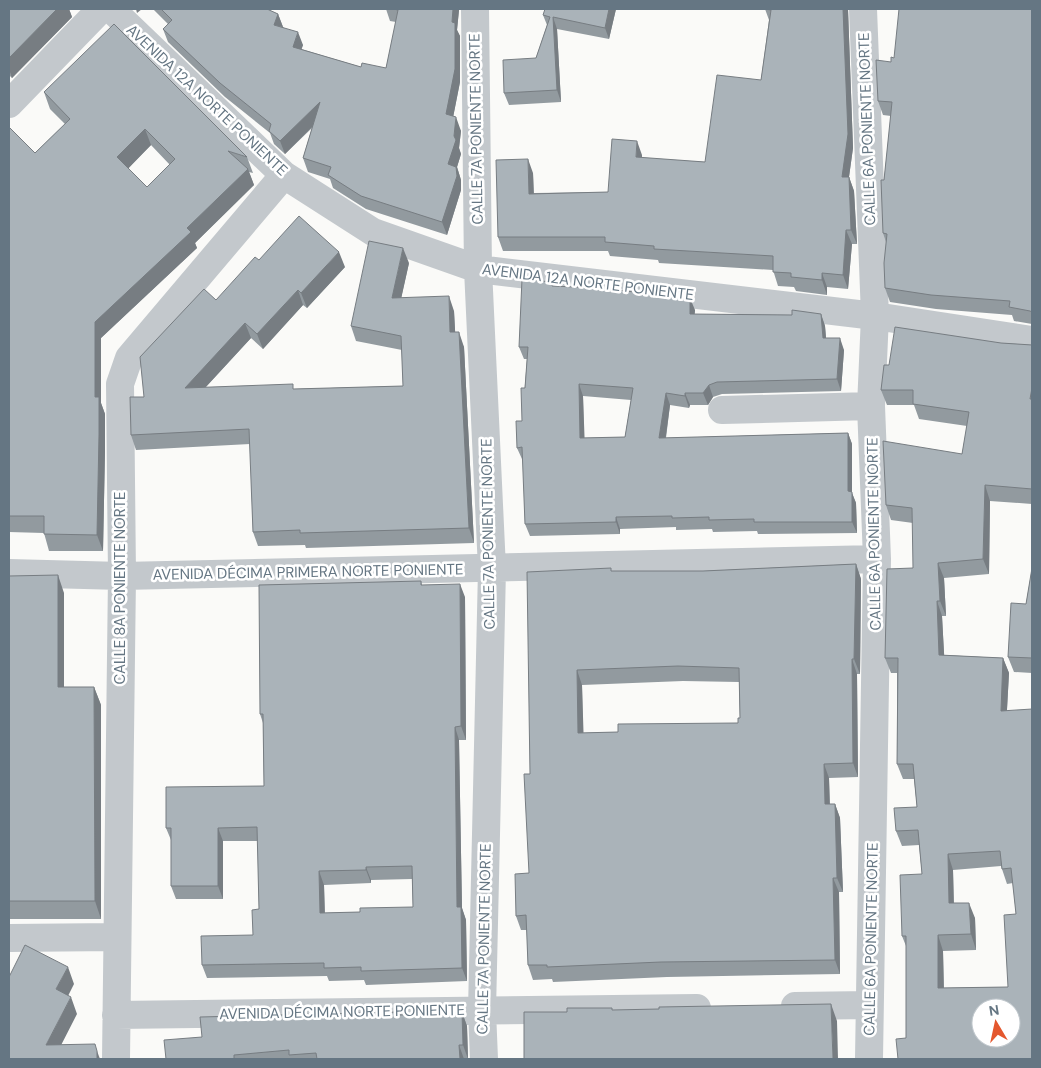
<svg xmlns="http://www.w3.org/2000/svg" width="1041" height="1068" font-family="'DM Sans',sans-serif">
	<rect width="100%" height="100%" fill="#fafaf8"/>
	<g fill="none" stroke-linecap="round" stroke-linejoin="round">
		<path stroke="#c3c8cc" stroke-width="28" d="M 111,9 L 284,175 L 373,232 L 478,269 L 875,316 L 1032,340
			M 475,9 L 478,269 L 492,569 L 482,1011 L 484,1059
			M 863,9 L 875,316 L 871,406 L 877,559 L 869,1059
			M 9,104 L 101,9
			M 722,410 L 871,406
			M 9,573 L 122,576 L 877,559
			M 9,938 L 116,937
			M 795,1006 L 869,1005
			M 116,1015 L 697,1008
			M 116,1059 L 122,576 L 120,384 L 129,358 L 284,175"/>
	</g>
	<path fill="#929a9f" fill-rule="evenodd" d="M 9,9 L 69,9 L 72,17 L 12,78 L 9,75 Z
		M 153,9 L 267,9 L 278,14 L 283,27 L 303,45 L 301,49 L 361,67 L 386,68 L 396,22 L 390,21 L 386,9 L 459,9 L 459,10 L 457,30 L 460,36 L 460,82 L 453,117 L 461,131 L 459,148 L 461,154 L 457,167 L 461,180 L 461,190 L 447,235 L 366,209 L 333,188 L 330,179 L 308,172 L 303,158 L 312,128 L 285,154 L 274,144 L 270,133 L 225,97 L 168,42 L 163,29 L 168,24 Z
		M 616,9 L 609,39 L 557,29 L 561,102 L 509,105 L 504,93 L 536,58 L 547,25 L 543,15 Z
		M 765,9 L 848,9 L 853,148 L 849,177 L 854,191 L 857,244 L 852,244 L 848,289 L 827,287 L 827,295 L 796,291 L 794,287 L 778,286 L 773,270 L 659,263 L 658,260 L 610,256 L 608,251 L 503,251 L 498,237 L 533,173 L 534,193 L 608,192 L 642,155 L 642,158 L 705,162 L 761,80 L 769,20 Z
		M 1032,9 L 1032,324 L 1014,321 L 1012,315 L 936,309 L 890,302 L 885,288 L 886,242 L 883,233 L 884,180 L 891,116 L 883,115 L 878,101 L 891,62 L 894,58 Z
		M 44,92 L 247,157 L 253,173 L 249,172 L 254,185 L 195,243 L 197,248 L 101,338 L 101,403 L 105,414 L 105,451 L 103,551 L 49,551 L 44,533 L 9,532 L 9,127 L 35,153 L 65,124 L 50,109 ZM 151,145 L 170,165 L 147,187 L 128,168 Z
		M 259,260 L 345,267 L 307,308 L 303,305 L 263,349 L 251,338 L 205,388 L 294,389 L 403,386 L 402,350 L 356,341 L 351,326 L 409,263 L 401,298 L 454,311 L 455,332 L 464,347 L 474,543 L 306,548 L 305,545 L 258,546 L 253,532 L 250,444 L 136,450 L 131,435 L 144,397 L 216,300 Z
		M 552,282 L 553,286 L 695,310 L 694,314 L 792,315 L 821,314 L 825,326 L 826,338 L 844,350 L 841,391 L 722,394 L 713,397 L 708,405 L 690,405 L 689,408 L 670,405 L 666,438 L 848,433 L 852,444 L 852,493 L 856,503 L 857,533 L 758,534 L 757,531 L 713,532 L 712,529 L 676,530 L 676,527 L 620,529 L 620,534 L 530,536 L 525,524 L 523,459 L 522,459 L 517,448 L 522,421 L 527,359 L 524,359 L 519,347 ZM 583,396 L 631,400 L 625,437 L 584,438 Z
		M 1001,343 L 1032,345 L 1032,504 L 990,501 L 989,574 L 944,578 L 946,616 L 942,616 L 944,655 L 1003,658 L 1009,673 L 1007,710 L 1032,1059 L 906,1038 L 906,946 L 902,936 L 922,874 L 919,845 L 902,846 L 896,831 L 917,807 L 914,779 L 903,779 L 897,764 L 897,673 L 891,673 L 885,658 L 913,568 L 913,523 L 891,520 L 886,505 L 962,454 L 967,426 L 919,419 L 914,405 L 887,405 L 881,390 L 889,365 ZM 1001,866 L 1007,884 L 1013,883 L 1016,914 L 1008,987 L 944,988 L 943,951 L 976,950 L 975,918 L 954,903 L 953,870 Z
		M 856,564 L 861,579 L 860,674 L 857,674 L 858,777 L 829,778 L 830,804 L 835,804 L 840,818 L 843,892 L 839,892 L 840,974 L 667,977 L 553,982 L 552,979 L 533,980 L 528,965 L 527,930 L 521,930 L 516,916 L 529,873 L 530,774 L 612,571 L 703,571 ZM 683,681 L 739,682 L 740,718 L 738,723 L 618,732 L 583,733 L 582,685 Z
		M 1032,568 L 1032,673 L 1014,672 L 1008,657 L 1026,604 Z
		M 9,576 L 64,593 L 64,687 L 94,687 L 101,705 L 101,919 L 9,919 Z
		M 421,581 L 422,585 L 465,597 L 466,740 L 459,740 L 462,908 L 466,920 L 467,981 L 366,985 L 364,980 L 329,981 L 327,976 L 207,978 L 202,965 L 253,935 L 259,909 L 258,841 L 223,841 L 223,899 L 176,899 L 171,886 L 171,840 L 166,828 L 264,786 L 263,723 L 260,714 ZM 412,879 L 413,907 L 360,912 L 325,913 L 324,885 L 371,883 L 371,880 Z
		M 399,1012 L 400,1015 L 462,1012 L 467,1026 L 468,1059 L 166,1059 L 202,1037 Z"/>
	<path fill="#777d82" d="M 57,9 L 69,9 L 72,17 L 12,78 L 9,69 L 9,58 Z
		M 136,9 L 142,9 L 137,13 Z
		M 453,9 L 459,9 L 459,10 L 457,30 L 460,36 L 460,82 L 451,128 L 446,114 Z
		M 609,9 L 616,9 L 609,39 L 605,28 Z
		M 843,9 L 848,9 L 853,148 L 847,191 L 842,177 Z
		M 278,14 L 283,27 L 274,25 Z
		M 553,17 L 557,29 L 561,102 L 557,90 Z
		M 298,32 L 303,45 L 298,60 L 293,47 Z
		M 320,102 L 324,115 L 285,154 L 280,141 Z
		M 456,117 L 461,131 L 459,148 L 461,154 L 457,167 L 461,180 L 461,190 L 447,235 L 442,222 L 448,164 L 454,136 Z
		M 145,129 L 151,145 L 123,174 L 117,157 Z
		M 637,141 L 642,155 L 641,171 L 636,157 Z
		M 528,159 L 533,173 L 534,208 L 529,194 Z
		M 248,169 L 254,185 L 195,243 L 197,248 L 101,338 L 101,403 L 105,414 L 105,451 L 103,551 L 97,535 L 95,386 L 95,322 L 187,228 Z
		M 849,177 L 854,191 L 857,244 L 851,230 Z
		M 846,230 L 852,244 L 848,289 L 843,275 Z
		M 403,248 L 409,263 L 398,313 L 392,298 Z
		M 339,252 L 345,267 L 307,308 L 301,293 Z
		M 822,273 L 827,287 L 827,295 L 822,280 Z
		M 298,290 L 303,305 L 263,349 L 257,334 Z
		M 449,296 L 454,311 L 456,347 L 450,332 Z
		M 690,298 L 695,310 L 694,326 L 690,314 Z
		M 821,314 L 825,326 L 827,350 L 823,338 Z
		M 245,323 L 251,338 L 191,403 L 185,388 Z
		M 459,332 L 464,347 L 474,543 L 469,528 Z
		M 840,338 L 844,350 L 841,391 L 837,379 Z
		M 579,384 L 583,396 L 585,450 L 580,438 Z
		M 709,385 L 713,397 L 708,405 L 703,393 Z
		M 666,393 L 670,405 L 664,450 L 659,438 Z
		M 685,393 L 690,405 L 689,408 L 685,396 Z
		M 848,433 L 852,444 L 852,493 L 856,503 L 857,533 L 852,522 L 848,491 Z
		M 985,485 L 990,501 L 989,574 L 983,559 Z
		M 616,517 L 620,529 L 620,534 L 616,522 Z
		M 938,563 L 944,578 L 946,616 L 940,601 Z
		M 856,564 L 861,579 L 860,674 L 854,659 Z
		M 58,575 L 64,593 L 64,705 L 58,687 Z
		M 460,584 L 465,597 L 466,740 L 461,726 Z
		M 937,601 L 942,616 L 945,670 L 939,655 Z
		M 1003,658 L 1009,673 L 1006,726 L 1001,711 Z
		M 852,659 L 857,674 L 858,777 L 853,763 Z
		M 577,670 L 582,685 L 584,748 L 578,733 Z
		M 94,687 L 101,705 L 101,919 L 95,901 Z
		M 455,727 L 459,740 L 462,908 L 466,920 L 467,981 L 462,968 L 457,907 Z
		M 824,764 L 829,778 L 830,819 L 825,804 Z
		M 835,804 L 840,818 L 843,892 L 837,878 Z
		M 218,828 L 223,841 L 223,899 L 218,886 Z
		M 948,854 L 953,870 L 954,919 L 949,903 Z
		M 366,867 L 371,880 L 371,883 L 366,870 Z
		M 319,871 L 324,885 L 325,926 L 320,913 Z
		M 833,878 L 839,892 L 840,974 L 835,960 Z
		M 969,903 L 975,918 L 976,950 L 971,934 Z
		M 938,935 L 943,951 L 944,1003 L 938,988 Z
		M 68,967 L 74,984 L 63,1006 L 56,989 Z
		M 71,997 L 77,1014 L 54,1059 L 46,1045 Z
		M 831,1004 L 837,1021 L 838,1059 L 833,1059 Z
		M 462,1012 L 467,1026 L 468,1059 L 463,1045 Z
		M 459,1045 L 464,1059 L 460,1059 Z
		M 97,1051 L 100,1059 L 97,1059 Z"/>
	<path fill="#aab3b9" stroke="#777d82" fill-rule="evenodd" d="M 9,9 L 57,9 L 9,58 Z
		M 161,9 L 267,9 L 278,14 L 274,25 L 298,32 L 293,47 L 361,67 L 362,63 L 386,68 L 398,10 L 393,9 L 453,9 L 452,22 L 455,23 L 455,69 L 446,114 L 456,117 L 454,136 L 456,140 L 448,164 L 456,167 L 457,176 L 442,222 L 361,196 L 328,175 L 331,167 L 303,158 L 320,102 L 280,141 L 269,131 L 271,124 L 220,83 L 163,29 L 172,20 Z
		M 545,9 L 609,9 L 605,28 L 553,17 L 557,90 L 504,93 L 503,60 L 536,58 L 550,17 L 543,15 Z
		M 765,9 L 843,9 L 848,134 L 842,177 L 849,177 L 851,230 L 846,230 L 843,275 L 822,273 L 822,280 L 791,277 L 791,273 L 773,272 L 773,256 L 654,249 L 654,246 L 605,242 L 605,237 L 498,237 L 496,160 L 528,159 L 529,194 L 608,192 L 612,139 L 637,141 L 636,157 L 705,162 L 717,75 L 761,80 L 771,10 Z
		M 899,9 L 1032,9 L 1032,312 L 1030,311 L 1009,307 L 1010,301 L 931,295 L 885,288 L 884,263 L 887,234 L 883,233 L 881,180 L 884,180 L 892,102 L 878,101 L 876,60 L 891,62 L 891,57 L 894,58 Z
		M 114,24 L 247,157 L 228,151 L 248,169 L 187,228 L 191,232 L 95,322 L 95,397 L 99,397 L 99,435 L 97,535 L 44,534 L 44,516 L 9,516 L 9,127 L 35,153 L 70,119 L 44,92 ZM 145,129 L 175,159 L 147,187 L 117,157 Z
		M 299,216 L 339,252 L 301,293 L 298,290 L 257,334 L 245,323 L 185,388 L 293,384 L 293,389 L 403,386 L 401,336 L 351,326 L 369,241 L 403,248 L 392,298 L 449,296 L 450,332 L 459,332 L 469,528 L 300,533 L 300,530 L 253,532 L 249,429 L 131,435 L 130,397 L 144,397 L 140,357 L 204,289 L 216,300 L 255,257 L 259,260 Z
		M 522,279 L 552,282 L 552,286 L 598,288 L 690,298 L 690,314 L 792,315 L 792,310 L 821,314 L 823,338 L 840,338 L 837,379 L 717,382 L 709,385 L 703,393 L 685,393 L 685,396 L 666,393 L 659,438 L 848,433 L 848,491 L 852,492 L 852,522 L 754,522 L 754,519 L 709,520 L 709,517 L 672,518 L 672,516 L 616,517 L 616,522 L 525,524 L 522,447 L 517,448 L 516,421 L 522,421 L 521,388 L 525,388 L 528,347 L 519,347 ZM 579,384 L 633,388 L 625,437 L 580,438 Z
		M 895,327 L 1001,343 L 1032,345 L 1032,388 L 1030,399 L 1032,399 L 1032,489 L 985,485 L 983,559 L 938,563 L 940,601 L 937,601 L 939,655 L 1003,658 L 1001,711 L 1032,709 L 1032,1059 L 898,1059 L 896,1039 L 906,1038 L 906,936 L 902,936 L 900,875 L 922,874 L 918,830 L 896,831 L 894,808 L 917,807 L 913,764 L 897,764 L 898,658 L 885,658 L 887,569 L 913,568 L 912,508 L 886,505 L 883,441 L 962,454 L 969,412 L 913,404 L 913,390 L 881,390 L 884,365 L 889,365 ZM 1000,851 L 1002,869 L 1011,868 L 1016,914 L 1004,915 L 1008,987 L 938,988 L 938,935 L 971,934 L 969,903 L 949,903 L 948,854 ZM 981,1008 L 1011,1008 L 1011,1038 L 981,1038 Z
		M 856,564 L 854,659 L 852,659 L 853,763 L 824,764 L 825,804 L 835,804 L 837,878 L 833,878 L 835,960 L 661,962 L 547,967 L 547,965 L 528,965 L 526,915 L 516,916 L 515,874 L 529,873 L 524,774 L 530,774 L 527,572 L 611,568 L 611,571 L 703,571 ZM 678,666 L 739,668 L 740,718 L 738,718 L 738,723 L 618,724 L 618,732 L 578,733 L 577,670 Z
		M 1032,568 L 1032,658 L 1008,657 L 1011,603 L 1026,604 Z
		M 58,575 L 58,687 L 94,687 L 95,901 L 9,901 L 9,576 Z
		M 421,581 L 421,585 L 460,584 L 461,726 L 455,727 L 457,907 L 461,907 L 462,968 L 361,971 L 361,967 L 324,968 L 324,963 L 202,965 L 201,936 L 253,935 L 252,910 L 259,909 L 257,827 L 218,828 L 218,886 L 171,886 L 171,828 L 166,828 L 166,787 L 264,786 L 263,714 L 260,714 L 259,585 ZM 412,866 L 413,907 L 360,908 L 360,912 L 320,913 L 319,871 L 366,870 L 366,867 Z
		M 25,945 L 68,967 L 56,989 L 71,997 L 46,1045 L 95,1044 L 97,1051 L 97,1059 L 9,1059 L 9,977 Z
		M 831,1004 L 833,1059 L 524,1059 L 524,1012 L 567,1012 L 567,1008 L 612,1008 L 612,1010 L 659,1009 L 659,1007 Z
		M 399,1012 L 400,1015 L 462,1012 L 463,1045 L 459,1045 L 460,1059 L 317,1059 L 316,1053 L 289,1055 L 289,1050 L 234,1055 L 234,1059 L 166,1059 L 164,1040 L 202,1037 L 200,1017 Z"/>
	<g text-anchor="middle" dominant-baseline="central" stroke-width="5" stroke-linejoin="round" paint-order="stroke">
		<g font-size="15" fill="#657683" stroke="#fff">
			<text transform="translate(207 100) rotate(43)">AVENIDA 12A NORTE PONIENTE</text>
			<text transform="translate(476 129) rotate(-91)">CALLE 7A PONIENTE NORTE</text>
			<text transform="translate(867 129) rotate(-92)">CALLE 6A PONIENTE NORTE</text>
			<text transform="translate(588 282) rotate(7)">AVENIDA 12A NORTE PONIENTE</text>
			<text transform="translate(488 534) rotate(-91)">CALLE 7A PONIENTE NORTE</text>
			<text transform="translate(874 534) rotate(-91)">CALLE 6A PONIENTE NORTE</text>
			<text transform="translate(308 572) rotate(-1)">AVENIDA DÉCIMA PRIMERA NORTE PONIENTE</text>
			<text transform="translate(120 588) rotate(-90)">CALLE 8A PONIENTE NORTE</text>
			<text transform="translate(484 939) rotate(-89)">CALLE 7A PONIENTE NORTE</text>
			<text transform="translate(871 939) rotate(-89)">CALLE 6A PONIENTE NORTE</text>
			<text transform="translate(342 1012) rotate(-1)">AVENIDA DÉCIMA NORTE PONIENTE</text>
		</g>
	</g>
	<rect width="1041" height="1068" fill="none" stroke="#657683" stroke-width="20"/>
	<g transform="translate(996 1023) rotate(351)"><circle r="24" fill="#ffffff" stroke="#c1c8cd"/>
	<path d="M0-4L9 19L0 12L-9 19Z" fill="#e4572e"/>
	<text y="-8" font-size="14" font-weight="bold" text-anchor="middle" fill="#657683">N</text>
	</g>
</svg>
